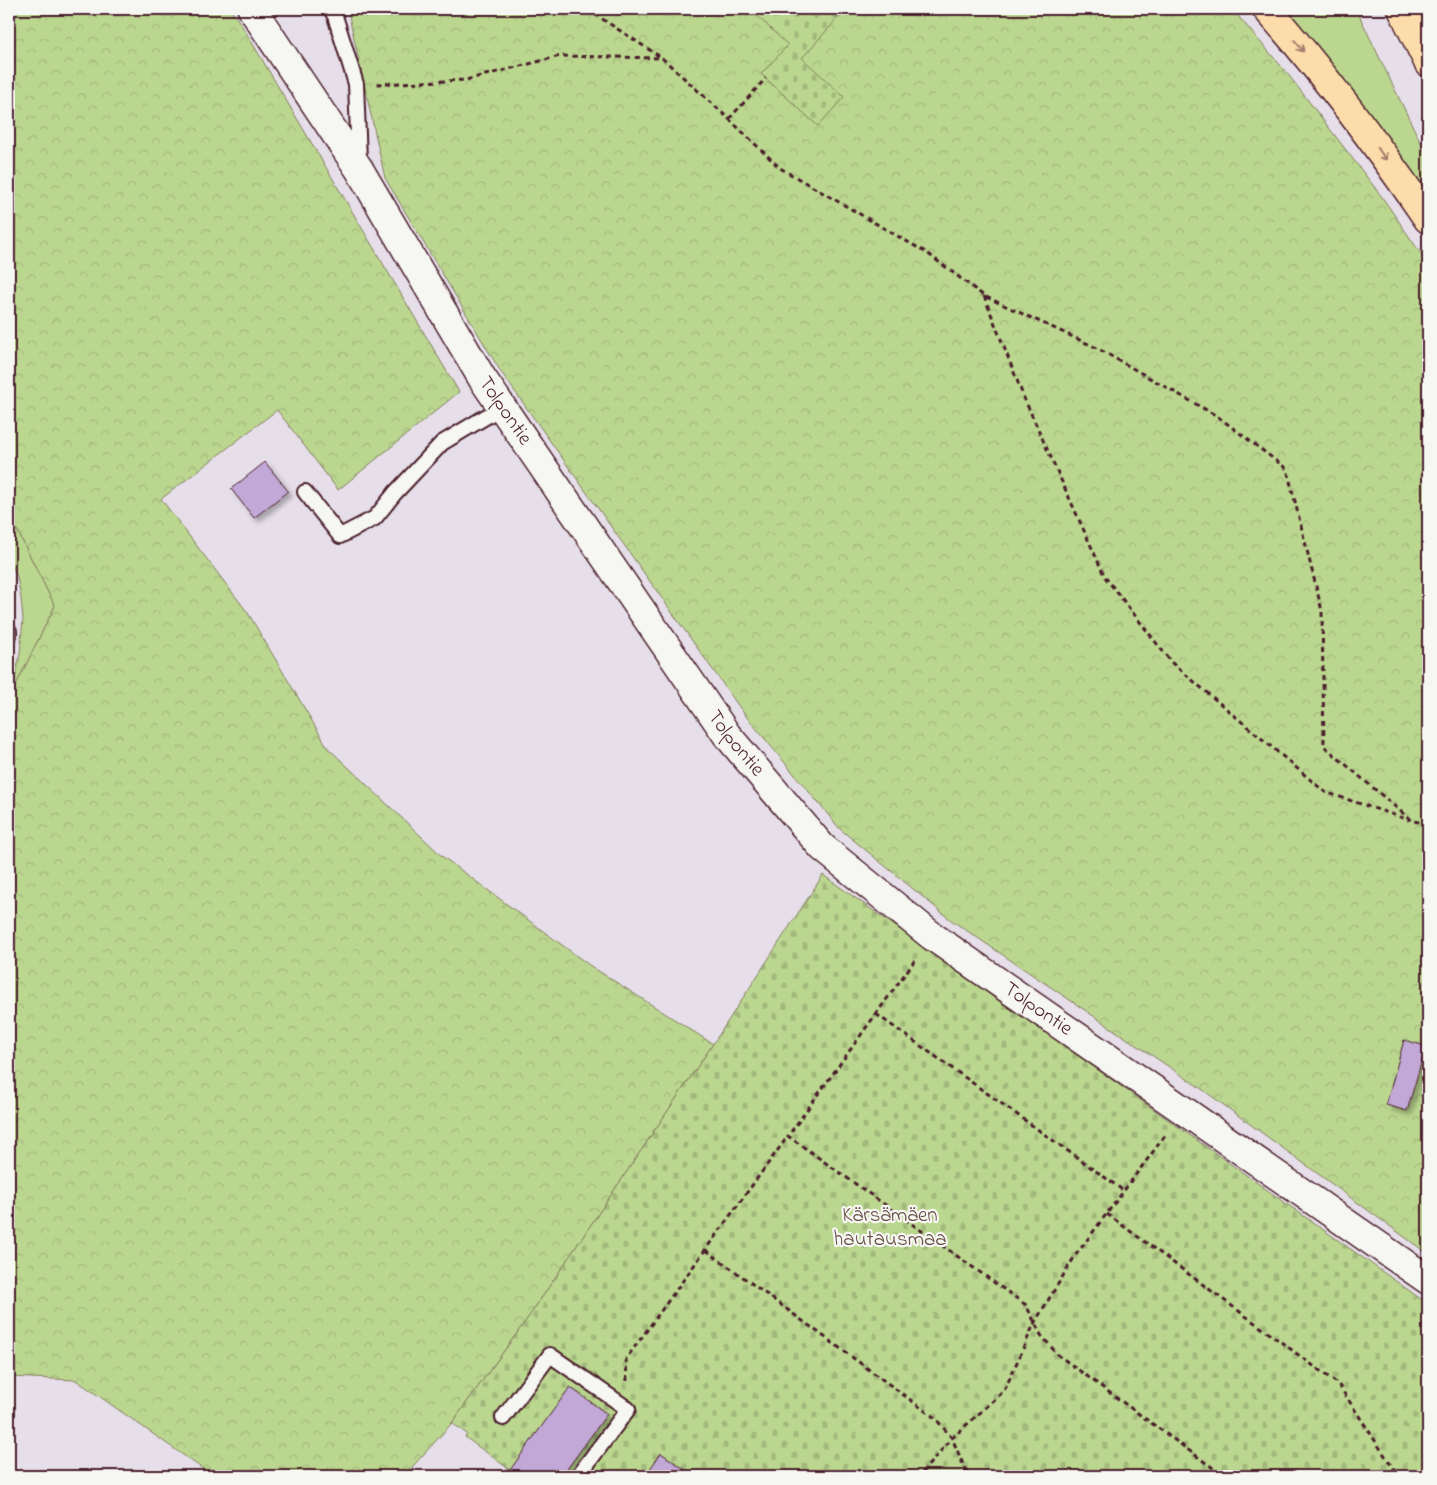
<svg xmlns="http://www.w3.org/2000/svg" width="1437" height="1485" font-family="'Indie Flower',sans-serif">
	<defs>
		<pattern id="forest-crowns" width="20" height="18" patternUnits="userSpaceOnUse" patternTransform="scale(1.25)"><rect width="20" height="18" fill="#bbd78f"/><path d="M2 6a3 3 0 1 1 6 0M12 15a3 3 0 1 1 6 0" fill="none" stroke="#a2b87c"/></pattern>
		<pattern id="cemetery-stones" width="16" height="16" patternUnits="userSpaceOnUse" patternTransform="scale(1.25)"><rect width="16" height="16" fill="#bbd78f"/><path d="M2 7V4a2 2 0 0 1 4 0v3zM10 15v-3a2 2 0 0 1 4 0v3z" fill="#a2b87c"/></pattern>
		<filter id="shadow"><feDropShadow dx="4.5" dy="4.5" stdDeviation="2.5" flood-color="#0004"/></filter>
	</defs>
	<rect width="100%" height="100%" fill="#e6dfea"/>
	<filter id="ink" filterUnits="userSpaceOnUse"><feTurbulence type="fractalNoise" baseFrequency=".02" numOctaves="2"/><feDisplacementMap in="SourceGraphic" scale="10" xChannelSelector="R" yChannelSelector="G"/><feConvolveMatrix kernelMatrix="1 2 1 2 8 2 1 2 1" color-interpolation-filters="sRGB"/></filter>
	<g filter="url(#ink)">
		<path fill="#bbd78f" stroke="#827b5d" d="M 1282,9 L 1356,9 L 1428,158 L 1428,196 Z
			M 9,514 L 55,606 L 9,699 L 9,693 L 15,677 L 20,654 L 23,619 L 21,598 L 17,577 L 9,559 Z"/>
		<path fill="url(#forest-crowns)" stroke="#827b5d" d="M 9,9 L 230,9 L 241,24 L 459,392 L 338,490 L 277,410 L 161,499 L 248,613 L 328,748 L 443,857 L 589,965 L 713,1044 L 530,1315 L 452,1423 L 404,1476 L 213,1476 L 76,1380 L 9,1377 L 9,699 L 55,606 L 9,514 Z
			M 349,9 L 1232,9 L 1287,73 L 1382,197 L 1428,264 L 1428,1254 L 1199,1087 L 951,920 L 840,829 L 745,715 L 501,372 L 385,178 L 349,16 Z"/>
		<path fill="url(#cemetery-stones)" stroke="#827b5d" d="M 760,9 L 846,9 L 802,58 L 844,97 L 818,126 L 761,74 L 788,45 L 755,14 Z
			M 823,875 L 1428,1304 L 1428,1476 L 511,1476 L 513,1472 L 465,1437 L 467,1434 L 452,1423 L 530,1315 L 713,1044 Z"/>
		<path fill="#c1a8d6" stroke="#4a1f2b" filter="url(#shadow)" d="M 265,462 L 288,491 L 254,518 L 231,489 Z
			M 1404,1040 L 1426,1046 L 1407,1111 L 1386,1105 Z
			M 570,1387 L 607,1414 L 562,1476 L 519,1476 L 510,1470 Z
			M 661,1453 L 694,1476 L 645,1476 Z"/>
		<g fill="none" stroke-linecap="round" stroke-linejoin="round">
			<g stroke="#4a1f2b" stroke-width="18">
				<path id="lane" d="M 331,9 L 335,16 L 356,84 L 359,160
					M 305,492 L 340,536 L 375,518 L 395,493 L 442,443 L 502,407
					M 9,631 L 9,635
					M 503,1418 L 550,1355 L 628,1409 L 578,1476"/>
			</g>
			<g stroke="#4a1f2b" stroke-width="31">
				<g id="street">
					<path id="s1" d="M 252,9 L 359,169 L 482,378 L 727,735 L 822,847 L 932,936 L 1428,1280"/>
				</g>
			</g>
			<g stroke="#4a1f2b" stroke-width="31">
				<path id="highway" d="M 1267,9 C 1325,75 1378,146 1428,219
					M 1402,9 L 1428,62"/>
			</g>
			<path stroke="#4a1f2b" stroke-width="3" stroke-dasharray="5 4" stroke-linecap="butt" d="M 587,9 L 662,58
				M 356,11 L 365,9
				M 377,84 L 466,80 L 560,56 L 662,58 L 729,119 L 780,168 L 927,253 L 984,296 L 1095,347 L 1217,416 L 1287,469 L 1322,611 L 1324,746 L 1412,821 L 1428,823
				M 729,119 L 766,78
				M 984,296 L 1024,398 L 1105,577 L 1172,663 L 1325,792 L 1409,820
				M 915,960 L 788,1136 L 1026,1305 L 1041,1335 L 1058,1355 L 1224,1476
				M 876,1014 L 1124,1191
				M 1107,1214 L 1338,1384 L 1393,1468 L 1403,1476
				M 706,1250 L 935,1418 L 952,1438 L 919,1476
				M 627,1381 L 626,1359 L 788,1136
				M 975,1476 L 965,1469 L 952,1438 L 1004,1391 L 1035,1322 L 1075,1256 L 1167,1133"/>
			<use href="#lane" stroke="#f6f6f2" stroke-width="14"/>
			<use href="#street" stroke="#f6f6f2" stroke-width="28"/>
			<use href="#highway" stroke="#fddcac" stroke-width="28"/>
		</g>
		<defs><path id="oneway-shaft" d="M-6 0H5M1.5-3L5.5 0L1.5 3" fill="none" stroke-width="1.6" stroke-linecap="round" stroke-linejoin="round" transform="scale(1.25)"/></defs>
		<g stroke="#a47e6c">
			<use href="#oneway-shaft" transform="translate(1299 46) rotate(52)"/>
			<use href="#oneway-shaft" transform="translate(1382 154) rotate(54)"/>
		</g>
	</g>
	<g text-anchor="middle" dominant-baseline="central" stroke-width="4.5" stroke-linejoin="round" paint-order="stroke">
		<g font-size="21" fill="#4a1f2b" stroke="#f6f6f2">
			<text stroke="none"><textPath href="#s1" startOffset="475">Tolpontie</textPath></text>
			<text stroke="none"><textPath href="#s1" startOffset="880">Tolpontie</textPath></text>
			<text stroke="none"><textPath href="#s1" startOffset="1285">Tolpontie</textPath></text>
		</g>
		<g font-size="21" fill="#664d44" stroke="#f6f6f2">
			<text x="890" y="1216">Kärsämäen<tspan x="890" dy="24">hautausmaa</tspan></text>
		</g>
	</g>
	<rect width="1437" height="1485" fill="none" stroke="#f6f6f2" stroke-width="30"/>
	<rect x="15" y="15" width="1407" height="1455" fill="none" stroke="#4a1f2b" stroke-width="2" filter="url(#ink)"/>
</svg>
